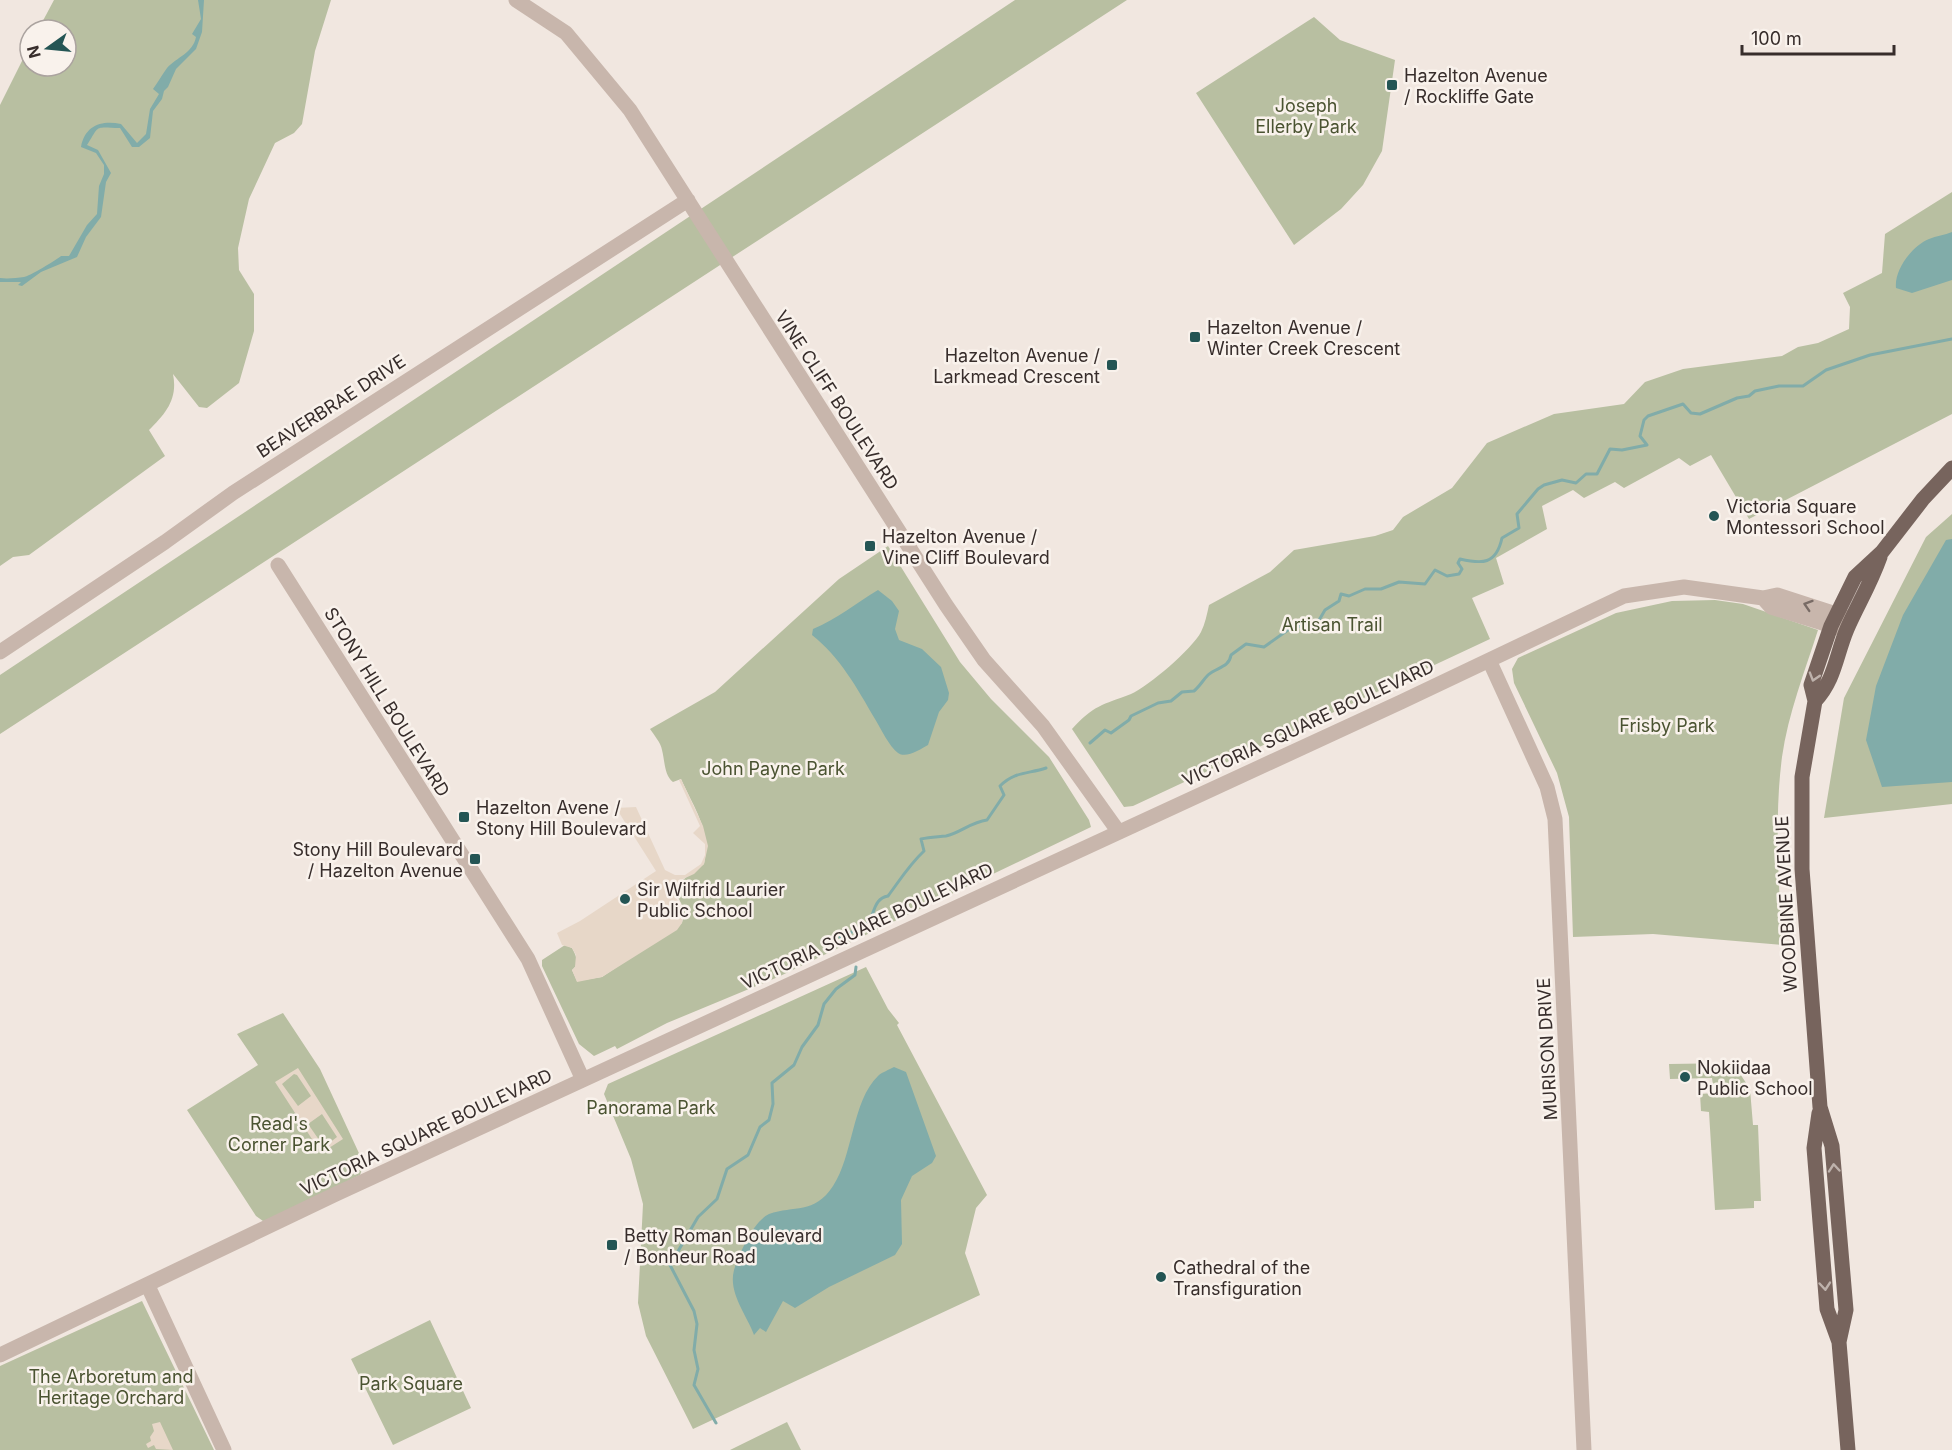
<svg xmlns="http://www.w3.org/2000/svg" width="1952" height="1450" font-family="Inter,sans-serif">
	<rect width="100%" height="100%" fill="#f1e7e0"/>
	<path fill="#b8bfa1" d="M 54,0 L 331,0 L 315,51 L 302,124 L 294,133 L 275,143 L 249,199 L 238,248 L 239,270 L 254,294 L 254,331 L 239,383 L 207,408 L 199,407 L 173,374 C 178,399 166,413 149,430 L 165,456 L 29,555 L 13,557 L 0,566 L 0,105 L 30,45 L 30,66 L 66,66 L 66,30 L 38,30 Z
		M 1015,0 L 1127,0 L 0,734 L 0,675 Z
		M 1314,17 L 1340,40 L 1395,60 L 1382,151 L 1363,185 L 1341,209 L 1294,245 L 1196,93 Z
		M 1952,192 L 1952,414 L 1749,519 L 1711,455 L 1690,466 L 1679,458 L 1624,488 L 1615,482 L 1584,498 L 1573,490 L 1542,506 L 1547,529 L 1496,558 L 1504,584 L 1472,598 L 1490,639 L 1133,806 L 1124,807 L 1072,729 C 1094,705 1102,705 1131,694 C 1149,686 1192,649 1201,632 C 1205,624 1207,614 1209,605 L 1270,572 L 1294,550 L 1375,536 L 1393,530 L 1403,517 L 1452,488 L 1487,443 L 1554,414 L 1624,404 L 1645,382 L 1683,369 L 1782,356 L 1798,347 L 1818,343 L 1849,329 L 1850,307 L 1843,293 L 1882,273 L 1885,234 Z
		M 1952,514 L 1952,804 L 1824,818 L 1844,698 L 1926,537 Z
		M 888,546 L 960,662 L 991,699 L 1049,757 L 1089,820 L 1091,827 L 778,977 L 667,1023 L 617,1049 L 615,1046 L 594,1056 L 579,1044 L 542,966 L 542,960 L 565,945 L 572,948 C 576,955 580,964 572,970 L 577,981 L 602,977 L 682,923 C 691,891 652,899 704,864 C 711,830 695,810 681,779 L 673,782 C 664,775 665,761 662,750 C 661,743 654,735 650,729 L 715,692 L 839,579 Z
		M 1715,600 L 1743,604 L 1818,630 C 1805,671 1788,714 1782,757 C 1774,820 1779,883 1782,945 L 1653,934 L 1573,937 L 1569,817 L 1557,773 L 1514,683 L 1512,669 L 1518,658 L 1616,613 L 1672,601 Z
		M 866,967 L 888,1009 L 899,1023 L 897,1025 L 987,1195 L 976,1208 L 965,1253 L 980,1295 L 693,1429 L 646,1336 L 638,1303 L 643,1204 L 631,1159 L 604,1094 L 608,1084 Z
		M 283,1013 L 320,1069 L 364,1164 L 360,1175 L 269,1220 L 263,1221 L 256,1216 L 187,1110 L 258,1065 L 237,1034 Z
		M 1733,1063 L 1750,1089 L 1753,1125 L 1758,1125 L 1761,1201 L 1754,1201 L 1754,1208 L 1715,1210 L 1709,1112 L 1701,1111 L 1700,1094 L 1714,1093 L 1712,1078 L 1670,1079 L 1669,1064 Z
		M 142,1301 L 214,1450 L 0,1450 L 0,1366 Z
		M 430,1320 L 471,1408 L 393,1445 L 351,1359 Z
		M 787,1422 L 801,1450 L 730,1450 Z"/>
	<path fill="#e7d7c8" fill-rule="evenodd" d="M 681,779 L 703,826 L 708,846 L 704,864 L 694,874 L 683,879 L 676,889 L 676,898 L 683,910 L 682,923 L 677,930 L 602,977 L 577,982 L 572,970 L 575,967 L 576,955 L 572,948 L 562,945 L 557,933 L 580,921 L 656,871 L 616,808 L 636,807 L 665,870 L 675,875 L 685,875 L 701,864 L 705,855 L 705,844 L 693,833 L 700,826 L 679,780 Z
		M 298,1068 L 343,1139 L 321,1153 L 275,1082 ZM 294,1074 L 297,1075 L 311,1096 L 298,1106 L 282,1084 ZM 322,1114 L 337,1137 L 324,1147 L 308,1124 Z
		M 160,1422 L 173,1450 L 156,1449 L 154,1445 L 148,1448 L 146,1444 L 151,1441 L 150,1437 L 154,1431 L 152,1424 Z"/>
	<path fill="#81aca9" d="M 198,0 L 204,0 L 202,32 L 196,49 L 176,69 L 168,87 L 164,91 L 162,99 L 153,111 L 150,138 L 139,147 L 132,147 L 120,128 C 93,127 100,125 87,145 L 98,150 L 111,173 L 106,182 L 101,217 L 86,237 L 77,257 L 41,272 L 22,286 L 18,285 L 21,282 L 0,282 L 0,278 C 7,279 17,278 24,277 C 28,277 58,259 61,256 L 69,256 L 87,225 L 97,214 L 99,186 L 104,174 L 104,165 L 96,153 L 81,147 C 85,125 102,120 121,124 L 137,143 L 146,134 L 150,109 L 159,94 L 153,89 C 158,82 162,75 167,68 C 177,57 193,53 196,37 L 192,34 L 201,19 Z
		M 1952,232 L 1952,280 L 1912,293 L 1896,288 C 1894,270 1912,246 1929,239 C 1936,236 1945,235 1952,232 Z
		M 1952,539 L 1952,782 L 1882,787 L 1866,740 L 1876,686 L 1903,615 L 1946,540 Z
		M 878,590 L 892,601 L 899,611 L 895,629 L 899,640 L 922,649 L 941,667 L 949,693 L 948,700 L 939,712 L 928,745 C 921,749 906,759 898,753 C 889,746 881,729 875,719 C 857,688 840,657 812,635 L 813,629 C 837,619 856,603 878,590 Z
		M 894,1067 L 906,1072 L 936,1156 L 932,1163 L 912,1176 L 901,1200 L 902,1244 L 895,1255 L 829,1287 L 795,1308 L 783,1301 L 766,1332 L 760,1328 L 754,1335 C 747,1315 726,1291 735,1267 C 740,1252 754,1221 769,1214 C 794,1205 814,1215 833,1186 C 853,1156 852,1101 878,1076 C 882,1072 889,1070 894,1067 Z"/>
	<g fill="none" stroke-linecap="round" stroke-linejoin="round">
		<path stroke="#81aca9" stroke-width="3" d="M 1090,743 L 1105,730 L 1111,733 L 1129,720 L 1131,716 L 1158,703 L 1171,701 L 1182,692 L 1194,691 C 1200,686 1203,680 1208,675 C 1217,667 1229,668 1231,655 L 1246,644 L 1264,647 L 1295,625 L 1307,629 L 1315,627 L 1325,610 L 1339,601 L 1341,594 L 1349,596 L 1365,589 L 1381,589 L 1399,582 L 1425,584 L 1435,570 L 1447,576 L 1459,574 L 1462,569 L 1458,563 L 1460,559 C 1482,564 1496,565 1502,538 L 1519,528 L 1517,514 L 1538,489 L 1544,485 L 1562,480 L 1576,483 L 1586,474 L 1597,474 L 1610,449 L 1622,450 L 1647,445 L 1640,436 L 1644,420 L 1648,416 L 1683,404 L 1691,413 L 1700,414 L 1737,398 L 1749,396 L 1755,391 L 1779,386 L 1803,386 L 1826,370 L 1870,355 L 1952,339
			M 844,943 L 840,937 C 847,931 855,933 863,928 C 876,919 871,899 888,896 C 900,880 909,865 924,851 L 921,839 C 930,837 937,837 946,836 C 960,833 971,822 987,820 L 1004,795 L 1000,786 C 1015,771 1029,774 1046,768
			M 716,1423 L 694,1385 L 698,1369 L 694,1350 L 697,1324 L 694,1311 L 670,1265 L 698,1217 L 717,1199 L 727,1169 L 748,1155 L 760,1127 L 769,1120 L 773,1104 L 772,1083 L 794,1065 L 802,1047 L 818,1025 L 824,1004 L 836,989 L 855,975 L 856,967"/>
		<path stroke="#c8b6ac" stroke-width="15" d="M 516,0 L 566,33 L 630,110 L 946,605 L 984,660 L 1043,726 L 1118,831
			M 278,565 L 528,959 L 583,1080
			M 1763,598 L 1771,607 L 1842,629
			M 0,652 L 165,542 L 233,493 L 688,200
			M 1489,660 L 1547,787 L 1555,819 L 1584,1450
			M 148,1286 L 224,1450
			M 0,1355 L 336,1194 L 1401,702 L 1624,596 L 1684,587 L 1763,598 L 1777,595 L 1848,618"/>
		<path stroke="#77645d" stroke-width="15" d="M 1815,701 C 1835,680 1836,655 1847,629 C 1858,604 1870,585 1880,557
			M 1819,1113 L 1814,1148 L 1827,1309 L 1839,1342 L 1848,1450
			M 1839,1342 L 1846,1310 L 1832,1146 L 1820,1107 L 1802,869 L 1802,777 L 1815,701 L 1811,685 L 1831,626 L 1855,577 L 1882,552 L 1923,499 L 1952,468"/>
	</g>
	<defs><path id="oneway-chevron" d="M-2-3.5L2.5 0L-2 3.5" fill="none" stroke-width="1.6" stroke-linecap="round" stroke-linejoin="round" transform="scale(1.5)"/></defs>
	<use stroke="#786b65" href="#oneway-chevron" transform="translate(1808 605) rotate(-162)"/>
	<g stroke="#beb2ac">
		<use href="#oneway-chevron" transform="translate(1814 677) rotate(107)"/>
		<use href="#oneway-chevron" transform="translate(1834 1168) rotate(-95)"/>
		<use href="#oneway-chevron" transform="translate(1825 1286) rotate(85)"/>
	</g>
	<g fill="#245554" stroke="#f9f2ec" stroke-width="2">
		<rect x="1386" y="79" width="12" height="12" rx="3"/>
		<rect x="1189" y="331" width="12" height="12" rx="3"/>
		<rect x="1106" y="359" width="12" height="12" rx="3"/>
		<circle cx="1714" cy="516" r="6"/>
		<rect x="864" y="540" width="12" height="12" rx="3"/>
		<rect x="458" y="811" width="12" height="12" rx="3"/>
		<rect x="469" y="853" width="12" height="12" rx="3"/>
		<circle cx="625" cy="899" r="6"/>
		<circle cx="1685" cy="1077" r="6"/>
		<rect x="606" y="1239" width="12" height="12" rx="3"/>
		<circle cx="1161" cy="1277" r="6"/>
	</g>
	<g text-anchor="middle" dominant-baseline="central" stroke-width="5" stroke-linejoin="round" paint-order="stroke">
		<g font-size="18" fill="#372d2b" stroke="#f9f2ec" text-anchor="start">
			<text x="1404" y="75">Hazelton Avenue<tspan x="1404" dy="21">/ Rockliffe Gate</tspan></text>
			<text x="1207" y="327">Hazelton Avenue /<tspan x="1207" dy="21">Winter Creek Crescent</tspan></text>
			<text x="1100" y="355" text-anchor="end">Hazelton Avenue /<tspan x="1100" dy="21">Larkmead Crescent</tspan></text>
			<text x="1726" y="506">Victoria Square<tspan x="1726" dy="21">Montessori School</tspan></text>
			<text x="882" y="536">Hazelton Avenue /<tspan x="882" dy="21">Vine Cliff Boulevard</tspan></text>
			<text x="476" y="807">Hazelton Avene /<tspan x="476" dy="21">Stony Hill Boulevard</tspan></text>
			<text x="463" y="849" text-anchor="end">Stony Hill Boulevard<tspan x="463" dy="21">/ Hazelton Avenue</tspan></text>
			<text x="637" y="889">Sir Wilfrid Laurier<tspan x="637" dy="21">Public School</tspan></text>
			<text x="1697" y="1067">Nokiidaa<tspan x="1697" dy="21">Public School</tspan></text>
			<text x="624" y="1235">Betty Roman Boulevard<tspan x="624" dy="21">/ Bonheur Road</tspan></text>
			<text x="1173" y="1267">Cathedral of the<tspan x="1173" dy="21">Transfiguration</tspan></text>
		</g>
		<g font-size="18" fill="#4a5331" stroke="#f9f2ec">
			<text x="1306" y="105">Joseph<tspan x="1306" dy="21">Ellerby Park</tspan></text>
			<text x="1332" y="624">Artisan Trail</text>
			<text x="1667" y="725">Frisby Park</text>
			<text x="773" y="768">John Payne Park</text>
			<text x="651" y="1107">Panorama Park</text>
			<text x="279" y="1123">Read's<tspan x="279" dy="21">Corner Park</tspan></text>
			<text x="111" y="1376">The Arboretum and<tspan x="111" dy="21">Heritage Orchard</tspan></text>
			<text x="411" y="1383">Park Square</text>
		</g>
		<g font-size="18" fill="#372d2b" stroke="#f9f2ec">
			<text transform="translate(837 400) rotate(57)">VINE CLIFF BOULEVARD</text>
			<text transform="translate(331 406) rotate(-33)">BEAVERBRAE DRIVE</text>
			<text transform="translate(387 702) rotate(58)">STONY HILL BOULEVARD</text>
			<text transform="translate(1308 723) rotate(-25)">VICTORIA SQUARE BOULEVARD</text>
			<text transform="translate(1786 904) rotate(-93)">WOODBINE AVENUE</text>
			<text transform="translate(867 926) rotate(-25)">VICTORIA SQUARE BOULEVARD</text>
			<text transform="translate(1547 1049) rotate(-93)">MURISON DRIVE</text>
			<text transform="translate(426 1132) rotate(-25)">VICTORIA SQUARE BOULEVARD</text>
		</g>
	</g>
	<g transform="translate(48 48) rotate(255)"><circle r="28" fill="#f9f2ec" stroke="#aba39f" stroke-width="1.5"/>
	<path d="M0-4.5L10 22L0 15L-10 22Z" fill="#245554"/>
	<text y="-9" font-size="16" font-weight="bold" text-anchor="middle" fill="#372d2b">N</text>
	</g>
	<path d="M1742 45v9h152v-9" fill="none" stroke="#372d2b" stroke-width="3"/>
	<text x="1751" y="45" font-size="18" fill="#372d2b" stroke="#f9f2ec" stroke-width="4.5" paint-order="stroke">100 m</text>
</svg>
